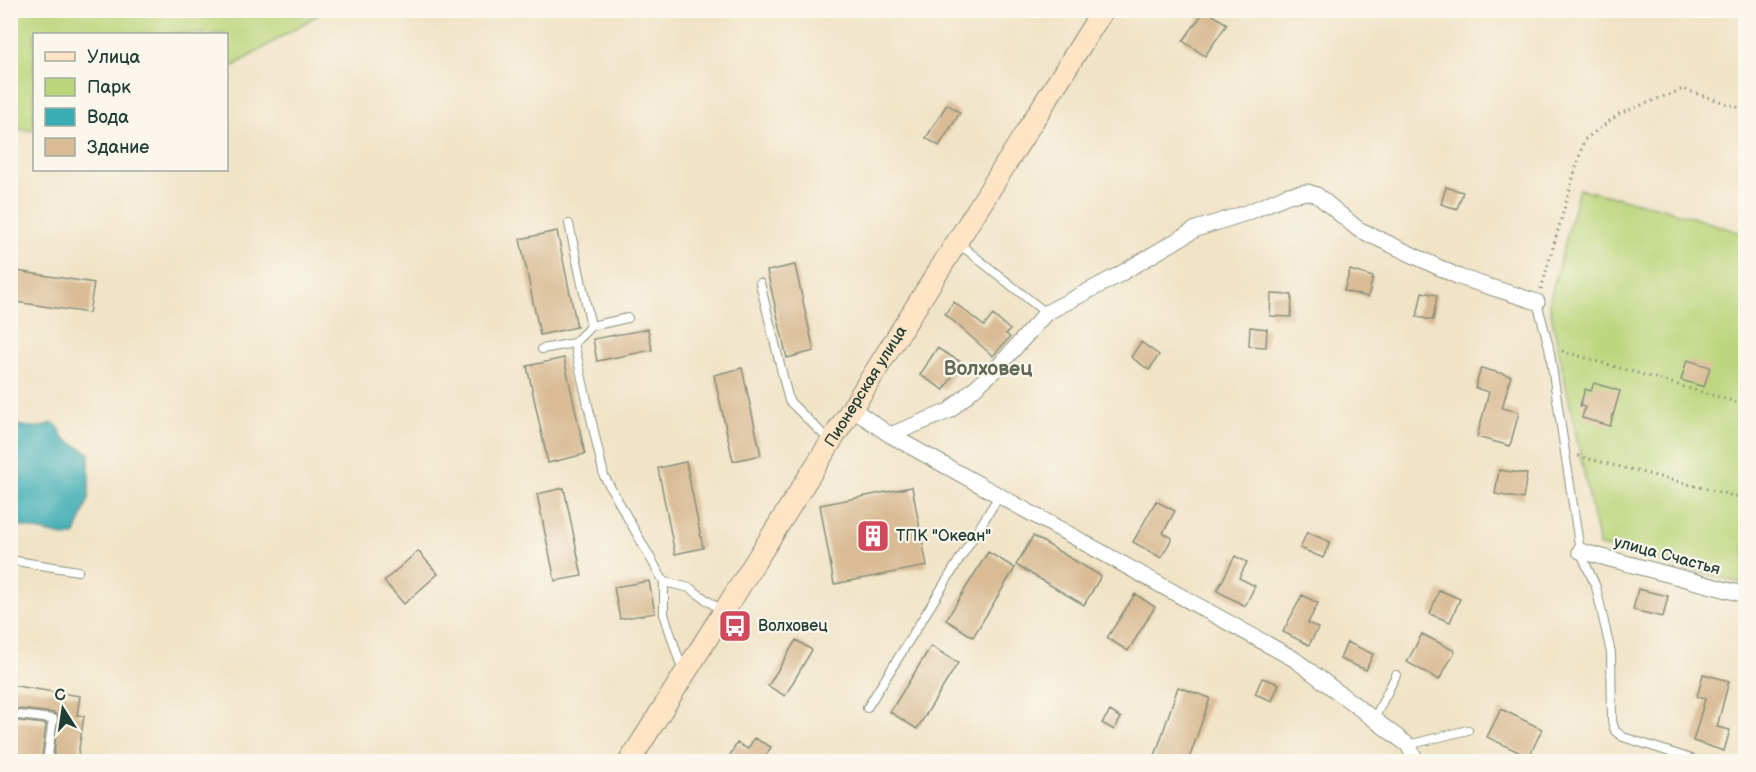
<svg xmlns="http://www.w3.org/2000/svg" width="1756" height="772" font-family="'Balsamiq Sans',sans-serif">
	<rect width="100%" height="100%" fill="#fbf7ec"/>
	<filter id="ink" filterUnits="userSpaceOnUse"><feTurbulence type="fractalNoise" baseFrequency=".0167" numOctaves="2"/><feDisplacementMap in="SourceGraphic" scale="12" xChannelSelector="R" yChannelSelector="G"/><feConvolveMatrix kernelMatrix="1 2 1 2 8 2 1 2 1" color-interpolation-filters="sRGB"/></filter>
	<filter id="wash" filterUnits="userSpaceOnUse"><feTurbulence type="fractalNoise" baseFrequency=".008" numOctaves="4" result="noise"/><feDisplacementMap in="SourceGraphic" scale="24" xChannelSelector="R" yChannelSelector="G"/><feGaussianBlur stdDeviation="1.35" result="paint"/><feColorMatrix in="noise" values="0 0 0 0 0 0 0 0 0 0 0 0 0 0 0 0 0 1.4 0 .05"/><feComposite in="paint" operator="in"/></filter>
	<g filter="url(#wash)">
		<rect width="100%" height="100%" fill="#f0e3c6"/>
		<path fill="#bbd57b" stroke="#6d8958" stroke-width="1.5" d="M 11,10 L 324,10 L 324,11 L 227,70 L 226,34 L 34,34 L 34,131 L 11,128 Z
			M 1579,189 L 1663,208 L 1745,234 L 1745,584 L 1599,546 L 1549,303 Z"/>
		<path fill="#3aacb3" stroke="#2c7474" stroke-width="1.5" d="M 51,423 C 59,425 60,430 63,438 L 89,453 L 89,498 L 75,534 L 67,537 L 11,524 L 11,424 C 22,426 40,431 51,423 Z"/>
		<g id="blocks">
			<path fill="#d9bb94" d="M 1205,10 L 1227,24 L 1205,56 L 1183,41 Z
				M 947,104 L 960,113 L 939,146 L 926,138 Z
				M 1446,187 L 1463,192 L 1457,209 L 1441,204 Z
				M 557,231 L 577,327 L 540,335 L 520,239 Z
				M 795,265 L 814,351 L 787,358 L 767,271 Z
				M 10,270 L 94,283 L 89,313 L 10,301 Z
				M 1350,270 L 1373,277 L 1368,297 L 1344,291 Z
				M 1422,292 L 1437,295 L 1433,320 L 1417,317 Z
				M 1271,294 L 1292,295 L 1291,317 L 1270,316 Z
				M 954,302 L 984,326 L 993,315 L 1010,330 L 1006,334 L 1010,337 L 993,356 L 945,314 Z
				M 1250,327 L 1267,329 L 1266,347 L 1249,346 Z
				M 648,329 L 652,350 L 597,361 L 593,339 Z
				M 1141,342 L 1159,355 L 1149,370 L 1131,357 Z
				M 937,348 L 961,362 L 944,390 L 920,375 Z
				M 564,358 L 585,454 L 548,463 L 527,366 Z
				M 1687,360 L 1710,367 L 1704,387 L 1681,380 Z
				M 742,368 L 761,455 L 733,461 L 714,375 Z
				M 1481,368 L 1511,376 L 1502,408 L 1519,412 L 1510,446 L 1477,437 L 1489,392 L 1475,388 Z
				M 1594,383 L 1620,391 L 1610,426 L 1582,418 L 1585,407 L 1580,406 L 1585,389 L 1591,391 Z
				M 686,462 L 703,548 L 675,554 L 658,468 Z
				M 1499,470 L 1527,474 L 1523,499 L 1495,494 Z
				M 912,487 L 927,566 L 834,584 L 820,505 Z
				M 564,488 L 582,576 L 555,581 L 537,494 Z
				M 1156,501 L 1175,511 L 1163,533 L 1172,538 L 1161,558 L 1133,542 Z
				M 1307,532 L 1330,542 L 1323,558 L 1300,548 Z
				M 1033,536 L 1101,576 L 1084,605 L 1016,565 Z
				M 418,551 L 438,574 L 404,604 L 384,581 Z
				M 988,552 L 1015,568 L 973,637 L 946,620 Z
				M 1235,556 L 1247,562 L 1239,578 L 1255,586 L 1245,606 L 1217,591 Z
				M 649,581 L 655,613 L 620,619 L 614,587 Z
				M 1638,589 L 1668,596 L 1663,617 L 1633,610 Z
				M 1439,590 L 1460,599 L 1450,622 L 1430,614 Z
				M 1135,594 L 1155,607 L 1128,651 L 1107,638 Z
				M 1302,595 L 1318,603 L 1308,623 L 1318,628 L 1309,645 L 1283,632 Z
				M 1422,634 L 1455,651 L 1439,680 L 1407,662 Z
				M 796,640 L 812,650 L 785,696 L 768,686 Z
				M 1347,642 L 1373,654 L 1366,670 L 1340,659 Z
				M 931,646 L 958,663 L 917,729 L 890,712 Z
				M 1703,674 L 1729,681 L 1717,727 L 1730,730 L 1724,751 L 1693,741 L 1705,699 L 1697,697 Z
				M 1262,678 L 1279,684 L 1272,701 L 1255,694 Z
				M 10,685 L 80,696 L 77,715 L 84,716 L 77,762 L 53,762 L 58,716 L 54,713 L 10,708 Z
				M 1178,687 L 1210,698 L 1188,762 L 1153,762 Z
				M 1501,709 L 1542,729 L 1529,757 L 1487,737 Z
				M 1110,711 L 1121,718 L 1114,730 L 1102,723 Z
				M 10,720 L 46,724 L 41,762 L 10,762 Z
				M 754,738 L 771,747 L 764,759 L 768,762 L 726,762 L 737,743 L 748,749 Z"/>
		</g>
	</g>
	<g filter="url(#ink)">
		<use href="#blocks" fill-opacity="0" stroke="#88907d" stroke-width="1.5"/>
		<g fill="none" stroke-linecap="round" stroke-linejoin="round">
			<g stroke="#88907d" stroke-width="10">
				<path id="lane" d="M 569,224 L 591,326 L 574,343 L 604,476 L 664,582
					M 958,243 L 1046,313
					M 760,283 L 789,401 L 829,440
					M 1537,302 L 1549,347 L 1580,551 L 1596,587 L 1611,653 L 1612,721 L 1615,731 L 1623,737 L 1701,762
					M 591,326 L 628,318
					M 542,349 L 574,343
					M 10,560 L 78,571
					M 682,669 L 664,614 L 664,582 L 690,588 L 722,611
					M 867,708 L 999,496
					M 10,714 L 53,719 L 47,762
					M 1374,719 L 1396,675
					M 1408,745 L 1468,730"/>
			</g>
			<g stroke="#88907d" stroke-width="17">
				<path id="street" d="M 851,408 L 890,435 L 1294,659 L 1408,745 L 1417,762
					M 890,435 L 949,411 L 996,369 L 1046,313 L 1115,277 L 1196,229 L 1249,212 L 1288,195 L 1308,192 L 1317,195 L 1358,229 L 1459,277 L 1537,302
					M 1580,551 L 1746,595"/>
			</g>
			<g stroke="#88907d" stroke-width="23">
				<g id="secondary">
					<path id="s1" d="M 629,762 L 1103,10"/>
				</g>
			</g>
			<path stroke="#88907d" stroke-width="3" stroke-dasharray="1.5 4.5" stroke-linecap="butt" d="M 1541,289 L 1584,140 L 1619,114 L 1683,89 L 1746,110
				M 1562,351 L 1746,405
				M 1578,456 L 1746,499"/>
			<use href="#lane" stroke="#fff" stroke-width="8"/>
			<use href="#street" stroke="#fff" stroke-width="15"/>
			<use href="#secondary" stroke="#ffe4c6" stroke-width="21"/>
		</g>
	</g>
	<defs>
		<g id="building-square" transform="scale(1.725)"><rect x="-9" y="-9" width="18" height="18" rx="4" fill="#d1495b" stroke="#fbf7ec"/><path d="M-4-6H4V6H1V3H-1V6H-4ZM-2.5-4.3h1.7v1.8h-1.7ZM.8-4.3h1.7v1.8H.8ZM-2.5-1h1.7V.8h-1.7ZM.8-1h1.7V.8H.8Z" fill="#fff"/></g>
		<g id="bus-square" transform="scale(1.725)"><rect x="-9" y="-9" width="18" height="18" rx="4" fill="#d1495b" stroke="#fbf7ec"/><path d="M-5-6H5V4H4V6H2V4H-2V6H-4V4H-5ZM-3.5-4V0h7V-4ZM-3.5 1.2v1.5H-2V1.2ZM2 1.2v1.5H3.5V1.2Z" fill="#fff"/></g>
	</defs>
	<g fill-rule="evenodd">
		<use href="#building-square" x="873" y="536"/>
		<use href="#bus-square" x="735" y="626"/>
	</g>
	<g text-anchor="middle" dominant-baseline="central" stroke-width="4.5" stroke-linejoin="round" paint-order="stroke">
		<g font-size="16" fill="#1f3d34" stroke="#fbf7ec">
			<text stroke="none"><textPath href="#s1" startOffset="444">Пионерская улица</textPath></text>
			<text transform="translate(1667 556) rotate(15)">улица Счастья</text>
		</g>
		<g font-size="16" fill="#1f3d34" stroke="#fbf7ec" text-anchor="start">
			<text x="896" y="536">ТПК "Океан"</text>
			<text x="758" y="626">Волховец</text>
		</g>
		<g font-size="20" font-weight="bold" fill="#606956" stroke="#fbf7ec">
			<text x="988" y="369">Волховец</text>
		</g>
	</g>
	<rect width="1756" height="772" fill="none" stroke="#fbf7ec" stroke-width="36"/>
	<rect x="33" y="33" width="195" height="138" fill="#fbf7ec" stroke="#a3ada2" stroke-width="1.5"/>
	<rect x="45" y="52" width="30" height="9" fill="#ffe4c6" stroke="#a3ada2" stroke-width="1.5"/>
	<text x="87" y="63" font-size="18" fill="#1f3d34">Улица</text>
	<rect x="45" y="78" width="30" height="18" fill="#bbd57b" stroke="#a3ada2" stroke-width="1.5"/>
	<text x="87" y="93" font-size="18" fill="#1f3d34">Парк</text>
	<rect x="45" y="108" width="30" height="18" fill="#3aacb3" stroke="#a3ada2" stroke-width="1.5"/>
	<text x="87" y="123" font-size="18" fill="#1f3d34">Вода</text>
	<rect x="45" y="138" width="30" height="18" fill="#d9bb94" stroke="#a3ada2" stroke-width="1.5"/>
	<text x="87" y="153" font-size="18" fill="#1f3d34">Здание</text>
	<g transform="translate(63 709) rotate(348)" stroke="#fbf7ec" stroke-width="4.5" paint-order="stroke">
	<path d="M0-4.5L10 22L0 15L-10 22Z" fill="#1f3d34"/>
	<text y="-9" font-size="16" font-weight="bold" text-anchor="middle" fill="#1f3d34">С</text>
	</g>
</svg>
